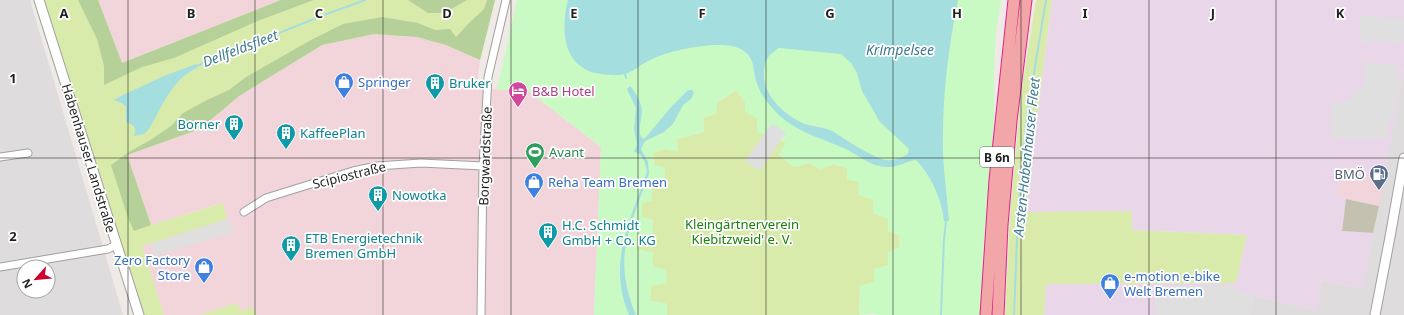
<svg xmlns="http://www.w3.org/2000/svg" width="1404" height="315" font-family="'Noto Sans',sans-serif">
	<rect width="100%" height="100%" fill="#f0eae6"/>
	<path fill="#dedcdd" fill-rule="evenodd" d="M 0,0 L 30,0 L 123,315 L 0,315 ZM 24,267 L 48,267 L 48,291 L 24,291 Z
		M 1404,71 L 1404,315 L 1250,315 L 1254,296 L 1316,310 L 1322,280 L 1362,289 Z"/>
	<path fill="#f1d5da" d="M 98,0 L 281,0 L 122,63 Z
		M 374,34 L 417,37 L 446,45 L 480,60 L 477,88 L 527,90 L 601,147 L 594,315 L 164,315 L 142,246 L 227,218 L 222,203 L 151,225 L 127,155 L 200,129 L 239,96 L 322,45 Z
		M 1341,167 L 1385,175 L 1379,206 L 1346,199 L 1337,196 Z"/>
	<path fill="#e9d7e9" d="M 1052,0 L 1404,0 L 1404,69 L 1385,175 L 1342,167 L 1337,196 L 1346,199 L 1342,231 L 1373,233 L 1362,289 L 1322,280 L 1316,310 L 1255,296 L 1250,315 L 1044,315 L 1045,284 L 1236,283 L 1247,235 L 1132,230 L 1132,211 L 1027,212 L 1029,182 Z"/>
	<path fill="#c5c1b1" d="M 1346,199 L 1379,206 L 1373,233 L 1342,231 Z"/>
	<path fill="#d9ebab" d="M 44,0 L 98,0 L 122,63 L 281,0 L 495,0 L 480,60 L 446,45 L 417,37 L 374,34 L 322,45 L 239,96 L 200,129 L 127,155 L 151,225 L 223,203 L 227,219 L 142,246 L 164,315 L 143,315 Z
		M 1036,0 L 1052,0 L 1029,181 L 1027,212 L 1132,211 L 1132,230 L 1247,235 L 1236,283 L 1046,284 L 1044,315 L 1005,315 L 1010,213 L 1021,94 Z
		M 736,90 L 757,118 L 786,143 L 779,155 L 794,167 L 809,163 L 821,169 L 833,164 L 847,168 L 888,219 L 888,231 L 899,235 L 900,247 L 888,265 L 874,282 L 860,286 L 859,315 L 667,315 L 667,304 L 651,301 L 651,285 L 653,267 L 637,249 L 637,236 L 642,217 L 642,203 L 652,186 L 654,165 L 653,153 L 664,149 L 677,139 L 704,132 L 703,118 L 717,113 L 717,103 Z
		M 237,303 L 240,311 L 253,307 L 256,315 L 199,315 Z"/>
	<path fill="#b6d09a" d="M 78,0 L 98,0 L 122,63 L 281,0 L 314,0 L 260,20 L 174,58 L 142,67 L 104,85 L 104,66 L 97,39 Z
		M 408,0 L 467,0 L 445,13 L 428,13 Z
		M 487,0 L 495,0 L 480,60 L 446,45 L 417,37 L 374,34 L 322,45 L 239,96 L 200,129 L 127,155 L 151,225 L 134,231 L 128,218 L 111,165 L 129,152 L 152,139 L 171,126 L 183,113 L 209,99 L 229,90 L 246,77 L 309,41 L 343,24 L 382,17 L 418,23 L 435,30 L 450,29 L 456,37 L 469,23 L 484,9 Z"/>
	<path fill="#cafac3" d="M 517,0 L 1001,0 L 996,34 L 994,69 L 994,119 L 983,255 L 981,315 L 879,315 C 873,313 866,315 859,315 L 860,286 L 874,282 L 874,269 L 888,265 L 888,252 L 900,247 L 899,235 L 888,231 L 888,219 L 873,213 L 873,200 L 859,195 L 858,182 L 847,180 L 847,168 L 833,164 L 821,169 L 809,163 L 794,167 L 779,155 L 786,143 L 757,132 L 757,118 L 745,112 L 745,102 L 736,90 L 717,103 L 717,113 L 703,118 L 704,132 L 677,139 L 678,152 L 664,149 L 653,153 L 654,165 L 665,167 L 665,181 L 652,186 L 652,201 L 642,203 L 642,217 L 653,220 L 653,233 L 637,236 L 637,249 L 653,253 L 653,267 L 666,269 L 667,283 L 651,286 L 651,301 L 667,304 L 667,315 L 594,315 L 601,147 L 527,90 L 497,90 Z"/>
	<path fill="#dfdfdf" d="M 1360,15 L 1404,20 L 1403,43 L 1373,40 L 1362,43 Z
		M 1366,62 L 1398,66 L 1400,87 L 1398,100 L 1395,99 L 1393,117 L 1389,117 L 1388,138 L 1331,138 L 1331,103 L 1344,102 L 1354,96 L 1353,90 L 1364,89 L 1364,65 Z
		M 772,123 L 786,133 L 759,171 L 745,161 Z
		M 229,219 L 233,232 L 155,256 L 151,244 Z
		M 1232,285 L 1233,289 L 1254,296 L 1250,315 L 1155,315 L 1155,286 Z"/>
	<path fill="#a5dede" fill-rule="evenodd" d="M 568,0 L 958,0 C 949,45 943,90 943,136 C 942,164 947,193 949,221 L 944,221 C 942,200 931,175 916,160 C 906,161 898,168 887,167 C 872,167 859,156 846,149 C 826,140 803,134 786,121 C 778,115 771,107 765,99 C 760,93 757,84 755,77 C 754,73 754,69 753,65 C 751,54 742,48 732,46 C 710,42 672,50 652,59 C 643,63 634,71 625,74 C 618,76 608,75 601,74 C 563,69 560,31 568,0 ZM 779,48 L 841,54 L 851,63 L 857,73 L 862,91 L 880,122 L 909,149 L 908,154 C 901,158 894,161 886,160 C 873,158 845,139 832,131 C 824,127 814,127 805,124 C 785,116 762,95 764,72 C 765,59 768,55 779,48 Z
		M 196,64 L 197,68 C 172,79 162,107 149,129 L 144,134 L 134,136 C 137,127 134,125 126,122 L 126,107 L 122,103 L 114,100 L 123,95 L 164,76 Z
		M 630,86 C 636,92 641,102 642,111 C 642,120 636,132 643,139 L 647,136 L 671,107 L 688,90 L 692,90 L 694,93 L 691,99 L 683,105 L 673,124 L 664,132 L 645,141 L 641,149 L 648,162 L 649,174 C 641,196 630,222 626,245 C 621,268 627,294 636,315 L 629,315 C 607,262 630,222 647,172 C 646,164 643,153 634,152 L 637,144 L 634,129 L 636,108 L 627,89 Z"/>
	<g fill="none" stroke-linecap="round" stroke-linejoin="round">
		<path stroke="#a5dede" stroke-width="2" d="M 194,67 L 324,15 L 365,0
			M 625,74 L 626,78
			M 941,315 L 944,239 L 946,221
			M 1014,315 L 1018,214 L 1027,115 L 1046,0"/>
		<g stroke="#a0a0a0" stroke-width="9">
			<path id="minor" d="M 0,157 L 28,153
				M 244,212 L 266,198 L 353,171 L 377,166 L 421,163 L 483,166
				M 0,267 L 108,249 L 116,245
				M 481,315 L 483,166 L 488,77 L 506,0"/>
		</g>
		<g stroke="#a0a0a0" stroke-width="11">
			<path id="tertiary" d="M 39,0 L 139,315
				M 1375,315 L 1390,237 L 1404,158"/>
		</g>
		<g stroke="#de238c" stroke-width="13">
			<path id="trunk" d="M 986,315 L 995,180 L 1014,0
				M 998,315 L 1002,225 L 1011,121 L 1026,0"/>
		</g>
		<use href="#minor" stroke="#fff" stroke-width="7"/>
		<use href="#tertiary" stroke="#fff" stroke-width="9"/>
		<use href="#trunk" stroke="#f3a6a8" stroke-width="11"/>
	</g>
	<path fill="none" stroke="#1f1f1f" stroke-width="1" stroke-opacity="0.55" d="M 128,0 L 128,315M 255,0 L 255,315M 383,0 L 383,315M 511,0 L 511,315M 638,0 L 638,315M 766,0 L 766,315M 893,0 L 893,315M 1021,0 L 1021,315M 1149,0 L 1149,315M 1276,0 L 1276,315M 0,158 L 1404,158"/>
	<defs>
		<g id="shop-pin" transform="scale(1)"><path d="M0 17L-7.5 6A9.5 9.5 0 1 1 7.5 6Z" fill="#3f7fe0" stroke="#fff"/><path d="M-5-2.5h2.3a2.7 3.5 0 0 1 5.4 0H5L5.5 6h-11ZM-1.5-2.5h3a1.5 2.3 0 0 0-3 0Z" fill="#fff"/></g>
		<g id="building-pin" transform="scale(1)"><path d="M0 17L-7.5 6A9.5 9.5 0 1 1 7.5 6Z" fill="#0f9aa8" stroke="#fff"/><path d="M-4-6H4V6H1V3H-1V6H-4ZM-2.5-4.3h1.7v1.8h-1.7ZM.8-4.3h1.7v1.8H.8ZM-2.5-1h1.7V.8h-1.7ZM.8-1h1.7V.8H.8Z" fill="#fff"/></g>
		<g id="hotel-pin" transform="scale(1)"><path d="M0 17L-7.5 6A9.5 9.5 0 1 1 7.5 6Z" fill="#d1479c" stroke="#fff"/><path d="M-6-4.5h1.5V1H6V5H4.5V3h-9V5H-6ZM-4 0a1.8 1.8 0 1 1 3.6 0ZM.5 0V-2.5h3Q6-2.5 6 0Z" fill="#fff"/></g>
		<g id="stadium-pin" transform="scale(1)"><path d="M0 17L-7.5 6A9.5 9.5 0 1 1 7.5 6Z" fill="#2e9e5b" stroke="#fff"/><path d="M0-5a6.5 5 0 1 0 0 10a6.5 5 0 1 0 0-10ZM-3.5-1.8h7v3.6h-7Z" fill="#fff"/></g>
		<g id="fuel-pin" transform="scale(1)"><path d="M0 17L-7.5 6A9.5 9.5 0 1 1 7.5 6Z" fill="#5c6f8a" stroke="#fff"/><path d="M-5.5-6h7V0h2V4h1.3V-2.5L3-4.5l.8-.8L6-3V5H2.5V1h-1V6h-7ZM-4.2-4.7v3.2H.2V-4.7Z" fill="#fff"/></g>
	</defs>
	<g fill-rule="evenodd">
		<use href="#shop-pin" x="344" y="82"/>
		<use href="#building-pin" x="435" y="83"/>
		<use href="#hotel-pin" x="518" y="91"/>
		<use href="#building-pin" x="234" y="124"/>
		<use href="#building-pin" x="286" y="133"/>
		<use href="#stadium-pin" x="535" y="152"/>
		<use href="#fuel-pin" x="1379" y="174"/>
		<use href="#shop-pin" x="534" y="182"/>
		<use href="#building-pin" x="378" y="195"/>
		<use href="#building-pin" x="548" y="232"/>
		<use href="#building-pin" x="291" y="245"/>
		<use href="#shop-pin" x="204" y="267"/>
		<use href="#shop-pin" x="1110" y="283"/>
	</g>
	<g text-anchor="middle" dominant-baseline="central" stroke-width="3.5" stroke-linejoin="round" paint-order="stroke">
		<rect fill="#fff" stroke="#626262" stroke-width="1" x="980" y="147" width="34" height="20" rx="3"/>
		<g font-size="12" font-weight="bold" fill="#1f1f1f">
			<text x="997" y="157">B 6n</text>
		</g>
		<g font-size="13" fill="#366cbe" stroke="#fff" text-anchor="start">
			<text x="358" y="82">Springer</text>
			<text x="548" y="182">Reha Team Bremen</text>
			<text x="190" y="260" text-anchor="end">Zero Factory<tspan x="190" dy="15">Store</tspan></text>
			<text x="1124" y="276">e-motion e-bike<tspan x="1124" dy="15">Welt Bremen</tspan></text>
		</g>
		<g font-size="13" fill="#0d838f" stroke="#fff" text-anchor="start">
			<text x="449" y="83">Bruker</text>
			<text x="220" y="124" text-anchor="end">Borner</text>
			<text x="300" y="133">KaffeePlan</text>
			<text x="392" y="195">Nowotka</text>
			<text x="562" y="225">H.C. Schmidt<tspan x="562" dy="15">GmbH + Co. KG</tspan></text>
			<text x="305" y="238">ETB Energietechnik<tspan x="305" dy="15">Bremen GmbH</tspan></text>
		</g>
		<g font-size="13" fill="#b23c85" stroke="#fff" text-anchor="start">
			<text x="532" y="91">B&amp;B Hotel</text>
		</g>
		<g font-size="13" fill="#27864d" stroke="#fff" text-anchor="start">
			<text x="549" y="152">Avant</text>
		</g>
		<g font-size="13" fill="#1f1f1f" stroke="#fff">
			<text transform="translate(485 156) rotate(-88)">Borgwardstraße</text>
			<text transform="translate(89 158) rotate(73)">Habenhauser Landstraße</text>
			<text transform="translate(349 175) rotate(-14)">Scipiostraße</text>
		</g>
		<g font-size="13" fill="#4e5e75" stroke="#fff" text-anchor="end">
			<text x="1365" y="174">BMÖ</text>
		</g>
		<g font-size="13" fill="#1a810a" stroke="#fff">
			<text x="742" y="224">Kleingärtnerverein<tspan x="742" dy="15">Kiebitzweid' e. V.</tspan></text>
		</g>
		<g font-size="14" font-style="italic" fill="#3e7a91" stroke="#fff">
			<text transform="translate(240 48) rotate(-21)">Dellfeldsfleet</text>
			<text x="900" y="49">Krimpelsee</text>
			<text transform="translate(1026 157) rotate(-84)">Arsten-Habenhauser Fleet</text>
		</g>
	</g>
	<g font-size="13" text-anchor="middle" font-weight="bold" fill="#1f1f1f" stroke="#fff" stroke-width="3.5" stroke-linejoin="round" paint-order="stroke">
		<text x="64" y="18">A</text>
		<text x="191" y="18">B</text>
		<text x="319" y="18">C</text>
		<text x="447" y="18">D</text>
		<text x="574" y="18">E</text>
		<text x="702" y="18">F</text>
		<text x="830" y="18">G</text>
		<text x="957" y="18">H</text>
		<text x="1085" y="18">I</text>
		<text x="1213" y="18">J</text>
		<text x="1340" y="18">K</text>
		<text x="13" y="83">1</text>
		<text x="13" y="241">2</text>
	</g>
	<g transform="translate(36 279) rotate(243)"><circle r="19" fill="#ffffff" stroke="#a5a5a5"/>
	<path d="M0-3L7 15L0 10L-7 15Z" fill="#cf002e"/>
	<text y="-6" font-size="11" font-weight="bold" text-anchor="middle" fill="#1f1f1f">N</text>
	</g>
</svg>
